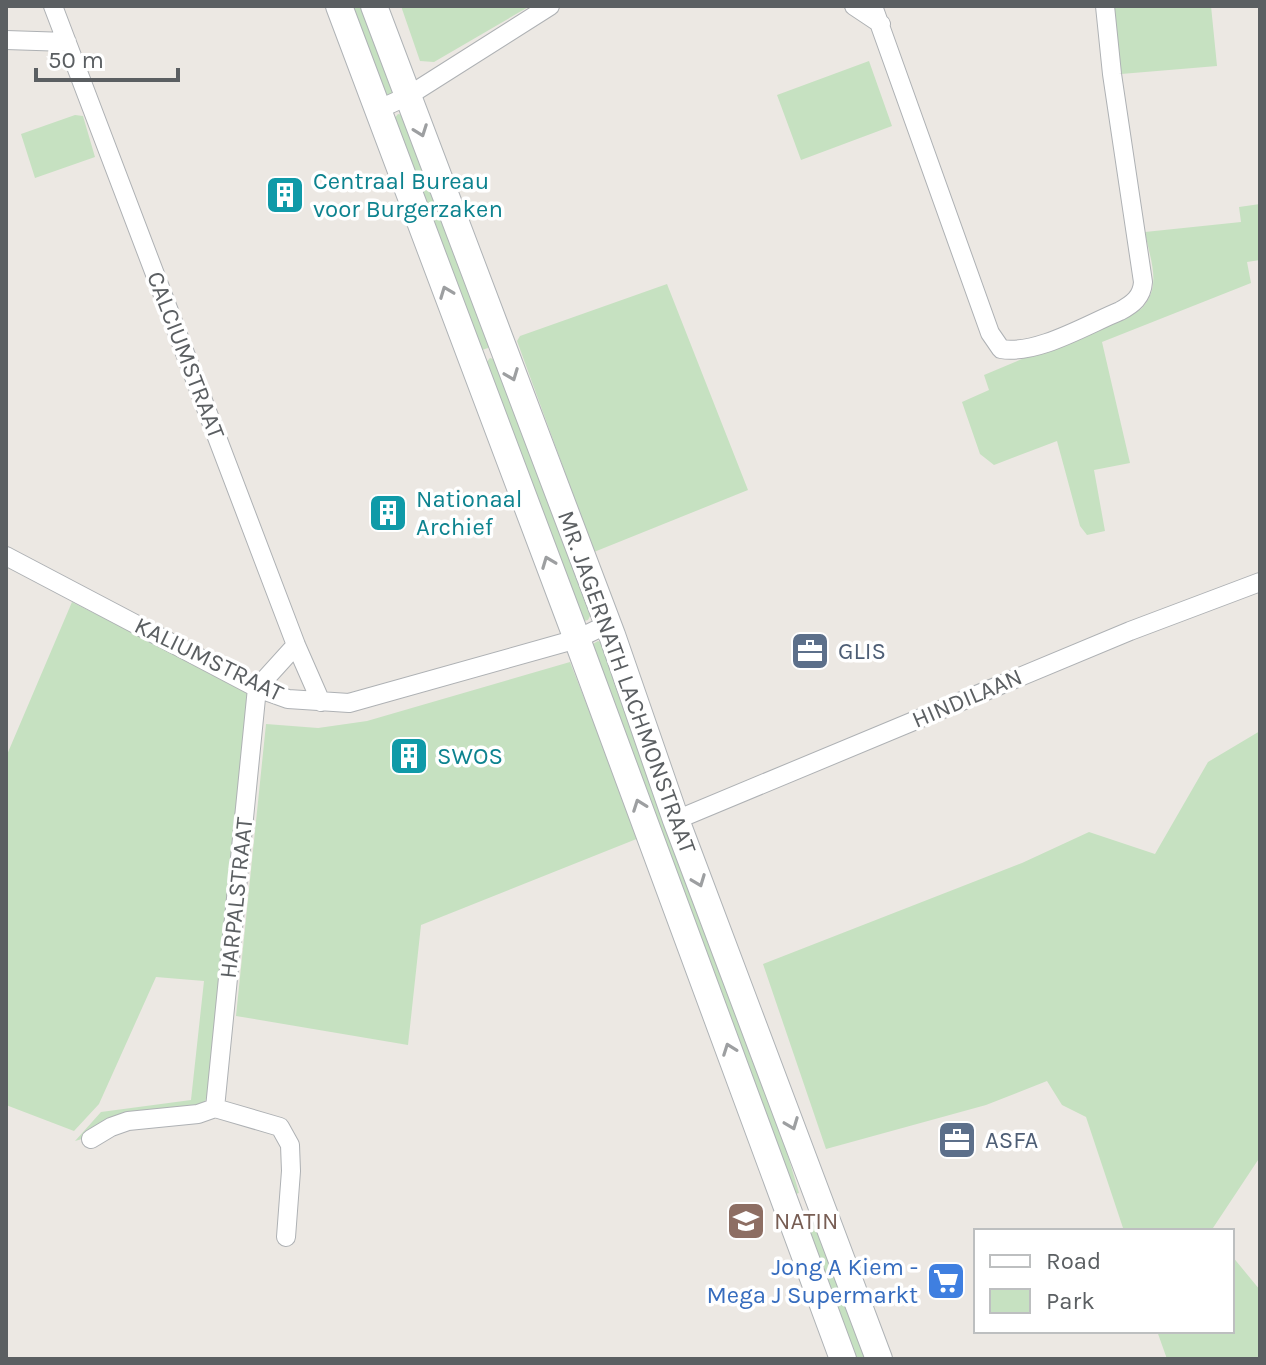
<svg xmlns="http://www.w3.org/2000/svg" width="1266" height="1365" font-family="Karla,sans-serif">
	<rect width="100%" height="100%" fill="#ece8e3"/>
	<path fill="#c6e1c1" d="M 346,6 L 364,6 L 394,89 L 392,96 L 383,99 Z
		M 401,6 L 530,6 L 434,62 L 420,61 Z
		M 1114,6 L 1211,6 L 1217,66 L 1121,74 Z
		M 869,61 L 892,126 L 801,160 L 777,95 Z
		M 398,114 L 403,115 L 491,344 L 488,348 L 479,351 L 393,120 Z
		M 75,115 L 83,116 L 95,157 L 35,178 L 21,134 Z
		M 1260,204 L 1260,260 L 1247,262 L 1251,283 L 1102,342 L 1130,463 L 1094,470 L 1105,531 L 1087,535 L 1080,526 L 1057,441 L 994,465 L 980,454 L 962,402 L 989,390 L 984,375 L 1141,309 C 1163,287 1150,260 1145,232 L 1241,222 L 1239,207 Z
		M 667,284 L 748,490 L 594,552 L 517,341 L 520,336 Z
		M 490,358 L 497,360 L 591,614 L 588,620 L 584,621 L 485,364 Z
		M 72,602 L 238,686 L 248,694 L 250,707 L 207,1096 L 204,1104 L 75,1141 L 101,1112 L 191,1100 L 204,981 L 156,977 L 99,1104 L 74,1131 L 6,1105 L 6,757 Z
		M 598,641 L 602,643 L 778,1123 L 797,1186 L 799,1193 L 796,1194 L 793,1193 L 591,645 Z
		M 570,662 L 639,838 L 421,925 L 408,1045 L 236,1016 L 266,724 L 318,728 L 367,721 Z
		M 1260,731 L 1260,1157 L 1211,1231 L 1124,1231 L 1086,1117 L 1062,1105 L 1047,1081 L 986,1105 L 826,1149 L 763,964 L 1022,863 L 1089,832 L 1155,854 L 1208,762 Z
		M 811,1213 L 871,1359 L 854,1359 L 804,1217 Z
		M 1232,1256 L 1260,1290 L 1260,1359 L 1167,1359 L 1157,1331 L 1232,1331 Z"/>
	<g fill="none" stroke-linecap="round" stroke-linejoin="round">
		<g stroke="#aeb1b4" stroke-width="20">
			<path id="minor" d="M 53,6 L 296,645 L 321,702
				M 854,6 L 881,24
				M 873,6 L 990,333 L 1001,349 C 1037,355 1086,325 1120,311 C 1133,304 1142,297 1143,282 L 1112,74 L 1105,6
				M 6,40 L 67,42
				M 377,110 L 408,96 L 550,6
				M 6,556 L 257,688 L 288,699 L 349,703 L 577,639 L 608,624
				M 676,820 L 1130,631 L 1260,582
				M 215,1108 L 257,688 L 296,645
				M 91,1139 L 111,1127 L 128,1121 L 198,1114 L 215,1108 L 280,1127 L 290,1145 L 291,1171 L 286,1237"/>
		</g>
		<g stroke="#afb3b6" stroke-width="28">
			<path id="secondary" d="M 339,6 L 577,639 L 843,1359
				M 374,6 L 612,635 L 676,820 L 879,1359"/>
		</g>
		<use href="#minor" stroke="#fff" stroke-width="18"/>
		<use href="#secondary" stroke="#fff" stroke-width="26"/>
	</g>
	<defs><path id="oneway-chevron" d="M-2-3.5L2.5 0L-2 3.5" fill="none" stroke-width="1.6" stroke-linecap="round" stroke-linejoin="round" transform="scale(2)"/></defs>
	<g stroke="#9d9fa1">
		<use href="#oneway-chevron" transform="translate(421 131) rotate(70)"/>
		<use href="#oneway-chevron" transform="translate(446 292) rotate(-111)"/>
		<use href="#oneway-chevron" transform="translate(512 375) rotate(69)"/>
		<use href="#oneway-chevron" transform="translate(548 562) rotate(-111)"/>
		<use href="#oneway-chevron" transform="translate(639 805) rotate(-110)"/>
		<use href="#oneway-chevron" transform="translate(699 881) rotate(69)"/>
		<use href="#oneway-chevron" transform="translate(729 1049) rotate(-110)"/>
		<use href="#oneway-chevron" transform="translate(792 1124) rotate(69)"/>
	</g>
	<defs>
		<g id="building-square" transform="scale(2)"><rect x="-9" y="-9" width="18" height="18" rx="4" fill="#0f9aa8" stroke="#fff"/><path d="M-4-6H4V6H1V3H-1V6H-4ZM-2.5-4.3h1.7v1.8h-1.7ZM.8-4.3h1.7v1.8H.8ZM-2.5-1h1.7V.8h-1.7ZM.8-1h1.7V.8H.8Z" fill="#fff"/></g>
		<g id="office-square" transform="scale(2)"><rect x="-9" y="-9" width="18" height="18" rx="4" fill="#5c6f8a" stroke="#fff"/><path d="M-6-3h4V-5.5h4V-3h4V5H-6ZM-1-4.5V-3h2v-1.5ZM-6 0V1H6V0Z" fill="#fff"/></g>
		<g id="school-square" transform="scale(2)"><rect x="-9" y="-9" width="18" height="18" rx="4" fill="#8d6e63" stroke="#fff"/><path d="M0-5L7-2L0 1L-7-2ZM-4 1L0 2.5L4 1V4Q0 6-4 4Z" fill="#fff"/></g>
		<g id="supermarket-square" transform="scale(2)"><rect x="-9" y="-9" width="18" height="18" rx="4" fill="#3f7fe0" stroke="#fff"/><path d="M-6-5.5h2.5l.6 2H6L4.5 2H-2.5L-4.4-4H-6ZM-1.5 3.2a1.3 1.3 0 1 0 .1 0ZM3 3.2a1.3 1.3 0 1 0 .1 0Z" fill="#fff"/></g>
	</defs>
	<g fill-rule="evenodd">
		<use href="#building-square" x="285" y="195"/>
		<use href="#building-square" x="388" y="513"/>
		<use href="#office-square" x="810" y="651"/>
		<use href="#building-square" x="409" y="756"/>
		<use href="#office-square" x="957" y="1140"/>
		<use href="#school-square" x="746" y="1221"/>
		<use href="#supermarket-square" x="946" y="1281"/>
	</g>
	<g text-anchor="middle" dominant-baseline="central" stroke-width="7" stroke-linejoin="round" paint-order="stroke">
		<g font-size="24" fill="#0d838f" stroke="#fff" text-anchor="start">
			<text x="313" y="181">Centraal Bureau<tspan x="313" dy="28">voor Burgerzaken</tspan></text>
			<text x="416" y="499">Nationaal<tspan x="416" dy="28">Archief</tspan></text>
			<text x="437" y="756">SWOS</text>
		</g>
		<g font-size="24" fill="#5b5f62" stroke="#fff">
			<text transform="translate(186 355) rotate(69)">CALCIUMSTRAAT</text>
			<text transform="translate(209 659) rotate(26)">KALIUMSTRAAT</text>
			<text transform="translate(627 682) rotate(70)">MR. JAGERNATH LACHMONSTRAAT</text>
			<text transform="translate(967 698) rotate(-23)">HINDILAAN</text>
			<text transform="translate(236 898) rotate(-84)">HARPALSTRAAT</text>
		</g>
		<g font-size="24" fill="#4e5e75" stroke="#fff" text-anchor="start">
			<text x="838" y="651">GLIS</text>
			<text x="985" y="1140">ASFA</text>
		</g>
		<g font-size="24" fill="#785e54" stroke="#fff" text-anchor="start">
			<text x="774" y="1221">NATIN</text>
		</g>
		<g font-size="24" fill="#366cbe" stroke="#fff" text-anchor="end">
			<text x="918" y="1267">Jong A Kiem -<tspan x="918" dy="28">Mega J Supermarkt</tspan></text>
		</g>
	</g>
	<rect width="1266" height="1365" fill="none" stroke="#5b5f62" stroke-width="16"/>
	<rect x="974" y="1229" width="260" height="104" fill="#ffffff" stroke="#bdbfc0" stroke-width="2"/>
	<rect x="990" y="1255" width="40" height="12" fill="#ffffff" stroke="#bdbfc0" stroke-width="2"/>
	<text x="1046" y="1269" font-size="24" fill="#5b5f62">Road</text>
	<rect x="990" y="1289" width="40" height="24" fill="#c6e1c1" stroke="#bdbfc0" stroke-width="2"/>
	<text x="1046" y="1309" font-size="24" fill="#5b5f62">Park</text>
	<path d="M36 68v12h142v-12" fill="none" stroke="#5b5f62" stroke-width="4"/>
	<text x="48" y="68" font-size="24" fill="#5b5f62" stroke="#ffffff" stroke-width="6" paint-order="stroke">50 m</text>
</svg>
